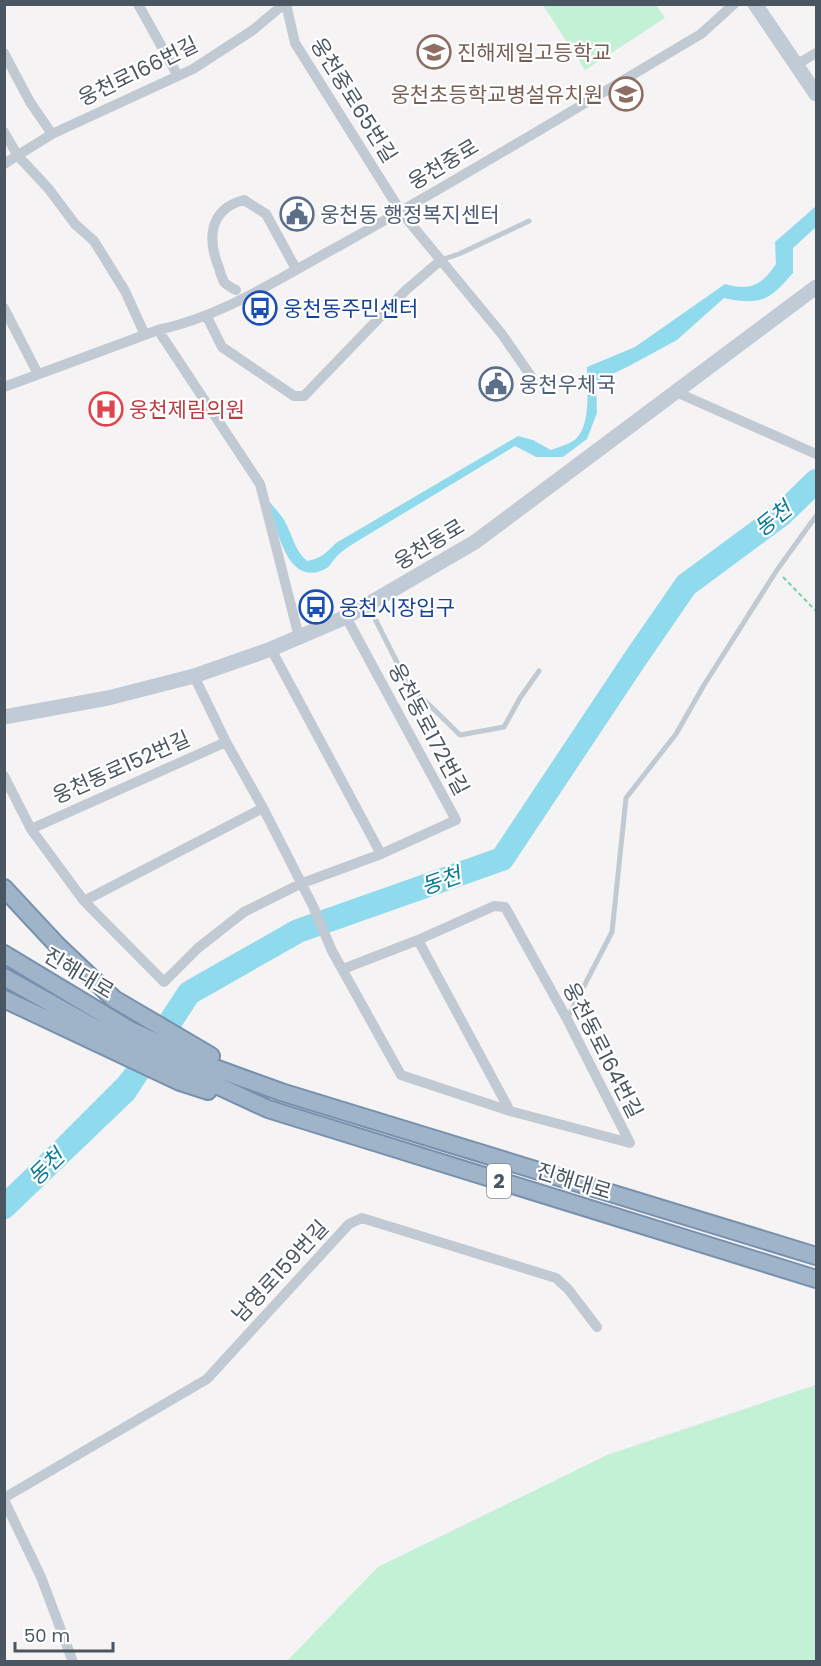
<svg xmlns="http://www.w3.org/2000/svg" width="821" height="1666" font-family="Poppins,'Noto Sans KR',sans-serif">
	<rect width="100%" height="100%" fill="#f5f3f3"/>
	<path fill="#c3f1d5" d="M 543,5 L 656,5 L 665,18 L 585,70 Z
		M 816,1385 L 816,1661 L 287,1661 L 378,1567 L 607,1455 Z"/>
	<path fill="#90daee" d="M 816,206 L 816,227 L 793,248 L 793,273 C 769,300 762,306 724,298 L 677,340 L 629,366 L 596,382 L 597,413 L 587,439 L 563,457 L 536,457 L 515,446 L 356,542 C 349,546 342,551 337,556 C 333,560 330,567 325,569 C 286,589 276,525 269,501 C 274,507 280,514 284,520 C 293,535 294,550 307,561 C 321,559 327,552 336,543 L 518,436 L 533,440 L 551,450 C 558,447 567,445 573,441 C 592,429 587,386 587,367 L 635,347 L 725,284 C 750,291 761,286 776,264 L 775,242 Z
		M 189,993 L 125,1091 L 5,1207 L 5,1191 L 117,1079 Z"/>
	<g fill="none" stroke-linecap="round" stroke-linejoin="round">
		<path stroke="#90daee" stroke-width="24" d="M 4,1207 L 125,1091 L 189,993 L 298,931 L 502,859 L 635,659 L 686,585 L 782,514 L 816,481"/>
		<g stroke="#7690ad" stroke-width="20">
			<path id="trunk" d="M 4,888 L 57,945 L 114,999 L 211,1056
				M 4,954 L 130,1030 L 201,1063 L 281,1092 L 816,1256
				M 4,977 L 106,1034 L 268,1109 L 816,1279
				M 4,999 L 180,1082 L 208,1091"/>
		</g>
		<path stroke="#7ad0a6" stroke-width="2" stroke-dasharray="4.5 3" stroke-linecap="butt" d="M 783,577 L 816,611"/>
		<path stroke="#c1cad2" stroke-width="5" d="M 441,260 L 459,254 L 529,221
			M 368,605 L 408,684 L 460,735 L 504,727 L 520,698 L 539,671
			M 567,1019 L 612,932 L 626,798 L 676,734 L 704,685 L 777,570 L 816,516"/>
		<path stroke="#c1cad2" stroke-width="10" d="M 138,4 L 178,76
			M 286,4 L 295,43 L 401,212 L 501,333 L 533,379
			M 4,53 L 30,102 L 52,134
			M 796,65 L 816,53
			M 4,132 L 18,156 L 48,188 L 75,224 L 94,241 L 125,291 L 145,335
			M 4,164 L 52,134 L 193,69 L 253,30 L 284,4
			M 236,290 C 232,288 226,285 224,282 C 222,278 220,272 219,268 C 207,239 209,209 244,200 L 266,214 L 296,269
			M 4,308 L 38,374
			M 206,315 L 222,347 L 294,396 L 304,396 L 406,290 L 441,260
			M 158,330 L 260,484 L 299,637
			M 4,387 L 158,330 C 224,316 281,277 339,246 C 462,178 581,105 701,34 L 734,4
			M 676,392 L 816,454
			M 271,649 L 381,854
			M 194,676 L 226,742 L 263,808 L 313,906 L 332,951 L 401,1075 L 510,1111 L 630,1143 L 567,1019 L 505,907 L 494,906 L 418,940 L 343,969
			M 4,776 L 31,829 L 84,901 L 164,982 L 198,948 L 244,912 L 300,884 L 381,854 L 456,820 L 346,617
			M 31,829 L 226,742
			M 84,901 L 263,808
			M 418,940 L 510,1111
			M 4,1498 L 207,1379 L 349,1224 L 362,1218 L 556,1278 L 568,1289 L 597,1327
			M 4,1500 L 41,1577 L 73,1662"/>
		<path stroke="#c1cbd6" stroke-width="15" d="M 755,4 L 816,94
			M 4,717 L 108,698 L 194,676 L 271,649 L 346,617 L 475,542 L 816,287"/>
		<use href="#trunk" stroke="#9fb4c9" stroke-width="16"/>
	</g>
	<defs>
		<g id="school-ring" transform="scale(1.725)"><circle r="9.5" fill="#fff" stroke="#8d6e63" stroke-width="1.5"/><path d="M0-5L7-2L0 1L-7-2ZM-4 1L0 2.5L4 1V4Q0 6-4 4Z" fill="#8d6e63"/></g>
		<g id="civic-ring" transform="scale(1.725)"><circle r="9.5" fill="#fff" stroke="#5c6f8a" stroke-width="1.5"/><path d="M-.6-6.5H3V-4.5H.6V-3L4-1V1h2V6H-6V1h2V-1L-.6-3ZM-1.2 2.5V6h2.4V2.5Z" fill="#5c6f8a"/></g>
		<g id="bus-ring" transform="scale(1.725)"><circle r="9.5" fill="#fff" stroke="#1a4fb4" stroke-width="1.5"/><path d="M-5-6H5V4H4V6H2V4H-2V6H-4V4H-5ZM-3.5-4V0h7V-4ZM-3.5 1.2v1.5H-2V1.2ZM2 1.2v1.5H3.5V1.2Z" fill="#1a4fb4"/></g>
		<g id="hospital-ring" transform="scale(1.725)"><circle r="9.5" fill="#fff" stroke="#e0444e" stroke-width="1.5"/><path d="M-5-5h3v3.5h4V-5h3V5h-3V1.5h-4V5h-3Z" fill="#e0444e"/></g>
	</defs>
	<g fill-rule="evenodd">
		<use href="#school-ring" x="434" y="52"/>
		<use href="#school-ring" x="626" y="94"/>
		<use href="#civic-ring" x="297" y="214"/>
		<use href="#bus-ring" x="260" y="308"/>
		<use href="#civic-ring" x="496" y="384"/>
		<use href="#hospital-ring" x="106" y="409"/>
		<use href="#bus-ring" x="316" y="607"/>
	</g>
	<g text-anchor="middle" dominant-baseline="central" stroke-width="4.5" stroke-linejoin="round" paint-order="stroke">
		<rect fill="#fff" stroke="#808990" stroke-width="1.5" x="487" y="1164" width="24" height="34" rx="4.5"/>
		<g font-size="20" font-weight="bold" fill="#4a5661">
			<text x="499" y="1181">2</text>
		</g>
		<g font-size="21" fill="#785e54" stroke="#fff" text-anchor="start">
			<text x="457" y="52">진해제일고등학교</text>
			<text x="603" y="94" text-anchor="end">웅천초등학교병설유치원</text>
		</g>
		<g font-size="21" fill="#4a5661" stroke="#fff">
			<text transform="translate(138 71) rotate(-26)">웅천로166번길</text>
			<text transform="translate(354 100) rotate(58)">웅천중로65번길</text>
			<text transform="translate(443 164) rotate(-31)">웅천중로</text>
			<text transform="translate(429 544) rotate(-31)">웅천동로</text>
			<text transform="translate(429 729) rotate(62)">웅천동로172번길</text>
			<text transform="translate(121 767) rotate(-24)">웅천동로152번길</text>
			<text transform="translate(79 973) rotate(31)">진해대로</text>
			<text transform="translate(603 1050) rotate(63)">웅천동로164번길</text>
			<text transform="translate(574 1181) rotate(17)">진해대로</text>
			<text transform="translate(280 1271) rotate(-47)">남영로159번길</text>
		</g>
		<g font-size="21" fill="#4e5e75" stroke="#fff" text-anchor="start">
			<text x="320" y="214">웅천동 행정복지센터</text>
			<text x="519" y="384">웅천우체국</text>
		</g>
		<g font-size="21" fill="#164399" stroke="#fff" text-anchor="start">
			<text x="283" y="308">웅천동주민센터</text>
			<text x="339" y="607">웅천시장입구</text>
		</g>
		<g font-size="21" fill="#be3a42" stroke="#fff" text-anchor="start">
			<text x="129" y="409">웅천제림의원</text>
		</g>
		<g font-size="22" font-style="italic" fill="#0c7c9b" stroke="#fff">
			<text transform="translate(773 519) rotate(-39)">동천</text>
			<text transform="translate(441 881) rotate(-19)">동천</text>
			<text transform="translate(46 1167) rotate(-44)">동천</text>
		</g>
	</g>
	<rect width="821" height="1666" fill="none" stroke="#4a5661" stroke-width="12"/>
	<path d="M15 1642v9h98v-9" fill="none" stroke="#4a5661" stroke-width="3"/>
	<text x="24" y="1642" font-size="18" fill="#4a5661" stroke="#ffffff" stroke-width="4.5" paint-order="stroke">50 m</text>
</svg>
